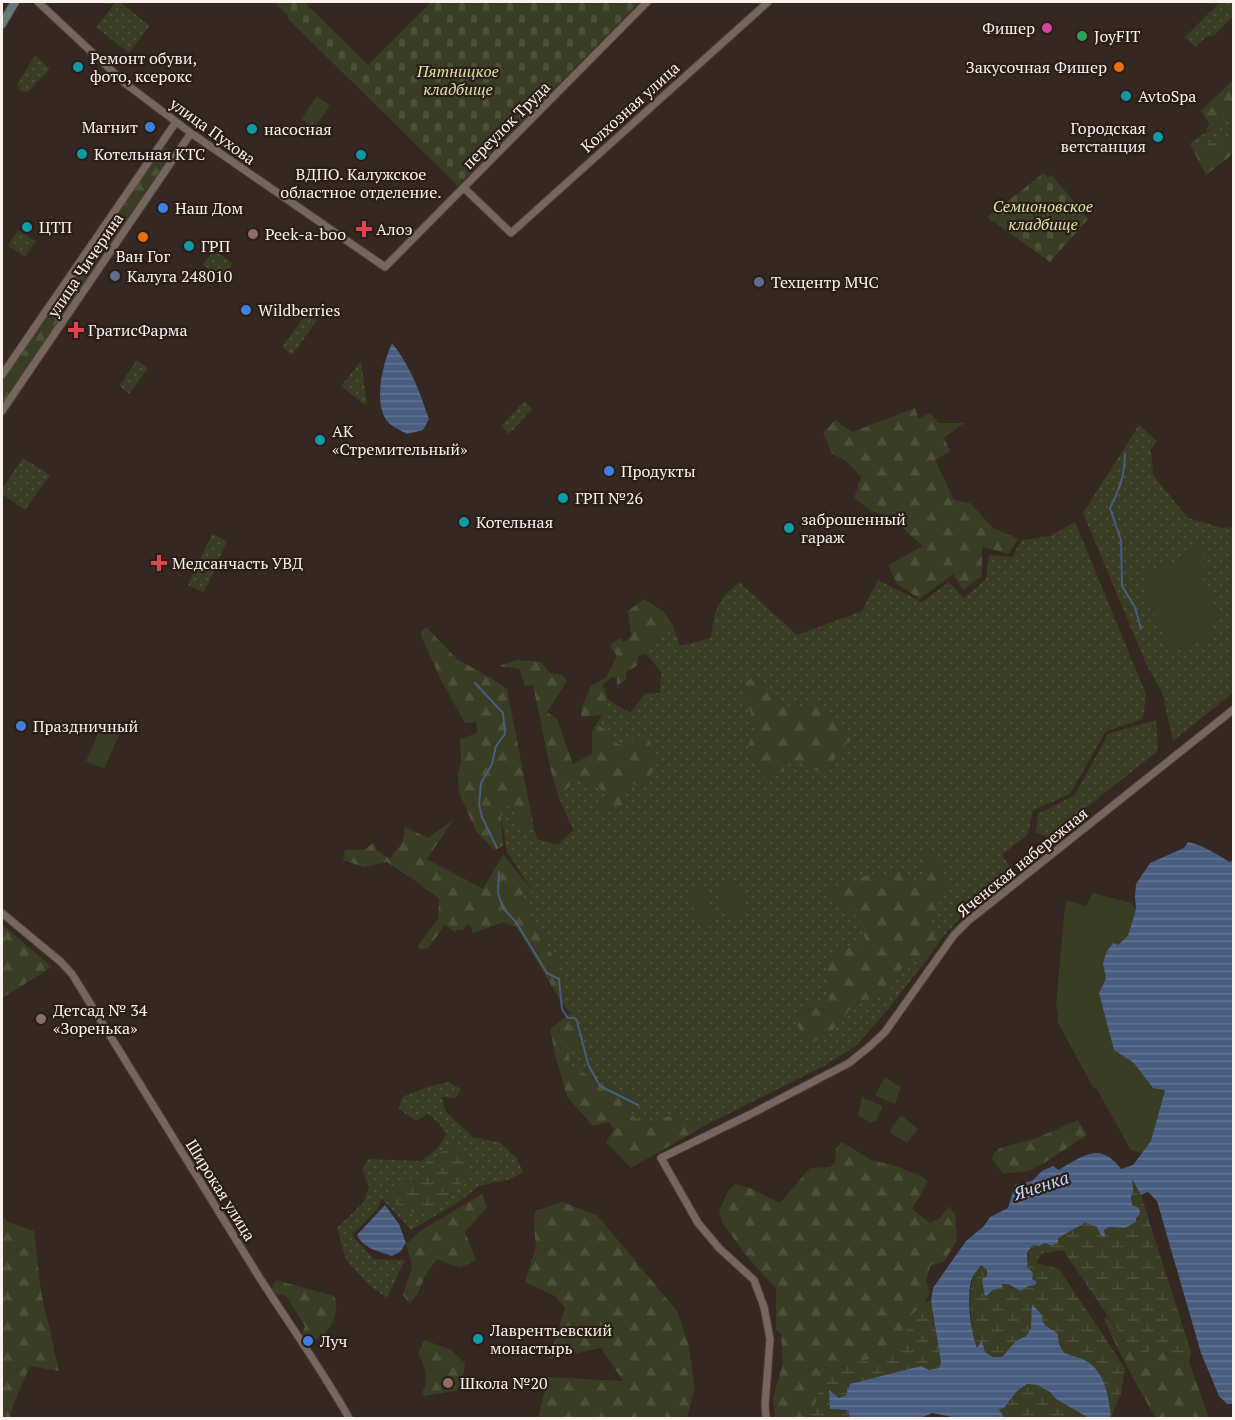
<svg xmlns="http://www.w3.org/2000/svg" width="1235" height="1420" font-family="'PT Serif',serif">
	<defs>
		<pattern id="grass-dots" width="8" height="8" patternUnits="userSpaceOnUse" patternTransform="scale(1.5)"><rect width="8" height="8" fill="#393d23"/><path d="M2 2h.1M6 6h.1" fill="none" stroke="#4d5038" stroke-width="1.8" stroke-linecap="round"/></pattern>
		<pattern id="forest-firs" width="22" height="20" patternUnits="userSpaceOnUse" patternTransform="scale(1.5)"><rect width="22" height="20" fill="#393d23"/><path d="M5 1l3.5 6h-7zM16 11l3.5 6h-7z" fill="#4d5038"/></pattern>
		<pattern id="wetland-marsh" width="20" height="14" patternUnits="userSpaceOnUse" patternTransform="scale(1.5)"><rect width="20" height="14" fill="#393d23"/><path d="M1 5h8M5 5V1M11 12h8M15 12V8" fill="none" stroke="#4d5038"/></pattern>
		<pattern id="cemetery-stones" width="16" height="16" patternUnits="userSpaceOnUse" patternTransform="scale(1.5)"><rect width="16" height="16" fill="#393d23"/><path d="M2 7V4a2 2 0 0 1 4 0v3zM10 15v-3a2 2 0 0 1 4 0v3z" fill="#4d5038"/></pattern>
		<pattern id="water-rules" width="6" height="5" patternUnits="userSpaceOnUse" patternTransform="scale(1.5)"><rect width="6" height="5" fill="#485d80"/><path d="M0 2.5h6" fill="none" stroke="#637592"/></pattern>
	</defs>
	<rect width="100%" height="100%" fill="#352721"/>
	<path fill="url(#grass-dots)" d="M 116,2 L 120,2 L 150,26 L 129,53 L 96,27 Z
		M 1220,2 L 1233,2 L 1233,16 L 1214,36 L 1206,37 L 1195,47 L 1185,37 Z
		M 35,55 L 50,69 L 28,92 L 20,91 L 17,85 Z
		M 1233,108 L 1233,134 L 1217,143 L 1190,144 C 1197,136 1208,133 1215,126 C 1224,117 1220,115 1233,108 Z
		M 18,230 L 36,241 L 25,257 L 8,246 Z
		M 213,250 L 233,263 L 222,279 L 203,265 Z
		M 308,312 L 318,319 L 292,355 L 282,347 Z
		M 137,360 L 148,368 L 129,394 L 119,386 Z
		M 361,361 L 367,404 L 362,403 L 341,386 Z
		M 524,401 L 532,409 L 509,434 L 501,426 Z
		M 1139,425 L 1157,441 L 1151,449 L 1153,475 L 1188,518 L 1222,528 L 1233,527 L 1233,693 L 1173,741 L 1162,692 L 1147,666 L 1083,513 Z
		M 23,458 L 50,475 L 25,510 L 2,494 L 2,489 Z
		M 1075,522 L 1146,694 L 1143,719 L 1106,731 L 1070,794 L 1033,810 L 1028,834 L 1002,855 L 1015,874 L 958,920 L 941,939 L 925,962 L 885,1013 L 856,1046 L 824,1066 L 706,1125 L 669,1116 L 646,1125 L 625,1110 L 632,1096 L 571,1067 L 566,1045 L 572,1042 L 579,1056 L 585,1055 L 570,1013 L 560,1000 L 564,976 L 520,896 L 532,890 L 507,852 L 501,816 L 509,803 L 523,830 L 534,828 L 537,839 L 558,845 L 573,830 L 558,796 L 580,778 L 599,787 L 607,796 L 624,791 L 630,783 L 629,747 L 613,742 L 599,727 L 592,731 L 602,715 L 608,700 L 630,713 L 645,694 L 660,693 L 661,672 L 646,654 L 652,639 L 672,624 L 680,646 L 711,638 C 715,608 716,602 739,582 L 797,635 L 862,611 L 878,580 L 922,602 L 949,582 L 964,598 L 986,579 L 989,555 L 1012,557 L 1022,540 L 1050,536 Z
		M 212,534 L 227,541 L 204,593 L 188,585 Z
		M 1156,720 L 1158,751 L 1049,837 L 1036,833 L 1038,814 L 1075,795 L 1108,734 Z
		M 448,1082 L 461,1089 L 456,1098 L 442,1097 L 446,1112 L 473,1137 L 499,1142 L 516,1157 L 523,1172 L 511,1179 L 479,1186 L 459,1202 L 411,1230 L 382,1199 L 376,1211 L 352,1235 L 374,1259 L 405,1260 L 387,1298 L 369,1285 L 346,1260 L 337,1228 L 364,1202 L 369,1186 L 362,1170 L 368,1159 L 421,1161 L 438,1148 L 446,1136 L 440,1124 L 428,1114 L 416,1121 L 399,1109 L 402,1097 L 427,1087 Z"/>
	<path fill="url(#forest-firs)" d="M 1233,80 L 1233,108 L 1225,113 L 1215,126 L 1206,132 L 1209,123 L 1201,111 Z
		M 1233,134 L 1233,154 L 1206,175 L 1190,144 L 1217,143 Z
		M 161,144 L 177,155 L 2,412 L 2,375 Z
		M 915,408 L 918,419 L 930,413 L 938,423 L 964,423 L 944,438 L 950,451 L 935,460 L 954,500 L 970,503 L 992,527 L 1018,539 L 1009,554 L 982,547 L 982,576 L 963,590 L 953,574 L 920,599 L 897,584 L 888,565 L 923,546 L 908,533 L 893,517 L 871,511 L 854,498 L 861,477 L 846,461 L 831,453 L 828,443 L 823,433 L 835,420 L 852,432 Z
		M 644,599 L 663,611 L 672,624 L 652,639 L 646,654 L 638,656 L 638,665 L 626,672 L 626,680 L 617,685 L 617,679 L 612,677 L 603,685 L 608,700 L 602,715 L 581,717 L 582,706 L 591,686 L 606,677 L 617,656 L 610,646 L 619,638 L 624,642 L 631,636 L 628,611 Z
		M 426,627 L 457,659 L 489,677 L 507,689 L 534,828 L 523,830 L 509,803 L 501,816 L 503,846 L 494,850 L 476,831 L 459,793 L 458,775 L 461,761 L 460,739 L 477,733 L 476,722 L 465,723 L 442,682 L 422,638 L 421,631 Z
		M 517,660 L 541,662 L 550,673 L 562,675 L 567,681 L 547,712 L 557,719 L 573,764 L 592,754 L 592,731 L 599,726 L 612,733 L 613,742 L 629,747 L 635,737 L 647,732 L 657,765 L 643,787 L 630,783 L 624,791 L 625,805 L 604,810 L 599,805 L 607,796 L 599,787 L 580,778 L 558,796 L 550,767 L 533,685 L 525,686 L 519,669 L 499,666 Z
		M 756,677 L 788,709 L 816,704 L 853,735 L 823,774 L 794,759 L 768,784 L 748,745 L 756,729 L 741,683 Z
		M 454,819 L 427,859 L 483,889 L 503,854 L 532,890 L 520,896 L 564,976 L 560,1000 L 517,928 L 504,922 L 473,933 L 470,925 L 467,925 L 463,930 L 458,930 L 455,932 L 445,925 L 428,948 L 421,949 L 418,946 L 438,919 L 439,899 L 414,880 L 387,862 L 364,867 L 343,860 L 345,850 L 366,849 L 374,842 L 376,850 L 390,859 L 402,843 L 405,827 L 428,838 Z
		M 924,851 L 939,858 L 946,885 L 928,931 L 941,939 L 925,962 L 918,961 L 903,966 L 886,996 L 857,1001 L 825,1039 L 806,1042 L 794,1019 L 803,1007 L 829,1000 L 826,955 L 866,943 L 860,919 L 825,890 L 877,872 L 882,882 L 896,867 L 908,883 L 926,874 Z
		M 2,924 L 52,967 L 2,998 Z
		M 570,1013 L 585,1055 L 579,1056 L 572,1043 L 567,1045 L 571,1067 L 632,1096 L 635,1104 L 626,1111 L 646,1125 L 669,1116 L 706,1125 L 631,1168 L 606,1142 L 614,1129 L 609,1122 L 593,1126 L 567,1097 L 555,1054 L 550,1029 Z
		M 1078,1120 L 1087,1135 L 1044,1163 L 1029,1171 L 1003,1174 L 992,1159 L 993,1154 L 1000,1148 L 1037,1138 Z
		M 842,1142 L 871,1160 L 896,1166 L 923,1177 L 928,1182 L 912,1209 L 930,1223 L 940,1218 L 949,1206 L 955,1214 L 957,1240 L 944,1262 L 931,1265 L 926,1280 L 930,1293 L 925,1302 L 909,1318 L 907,1333 L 898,1346 L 885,1350 L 873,1358 L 832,1370 L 826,1366 L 811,1418 L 775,1418 L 773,1398 L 783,1363 L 781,1334 L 776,1330 L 776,1289 L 745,1254 L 722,1222 L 719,1210 L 729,1190 L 735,1184 L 750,1188 L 780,1203 L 810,1168 L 830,1167 L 835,1162 L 836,1148 Z
		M 482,1194 L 487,1207 L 465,1232 L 476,1260 L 460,1268 L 437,1259 L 425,1276 L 418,1293 L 410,1304 L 403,1295 L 412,1267 L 406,1244 L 420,1231 Z
		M 562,1202 L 597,1215 L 677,1311 L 688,1343 L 695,1388 L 687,1418 L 538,1418 L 548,1377 L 623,1381 L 601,1348 L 549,1359 L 565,1308 L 555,1296 L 525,1282 L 536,1246 L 534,1228 L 535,1211 Z
		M 2,1215 L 8,1222 L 34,1231 L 41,1291 L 59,1371 L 30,1366 L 14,1403 L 10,1418 L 2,1418 Z
		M 276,1280 L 334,1296 C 336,1300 337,1305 336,1310 C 335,1325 317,1351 302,1335 L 305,1326 L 286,1296 L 276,1294 L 272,1289 L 273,1284 Z
		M 1107,1316 L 1138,1360 L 1152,1348 L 1189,1362 L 1209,1418 L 1156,1418 C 1137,1386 1119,1353 1104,1319 Z
		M 425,1340 L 451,1350 L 465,1363 L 461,1390 L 424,1396 L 422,1393 C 429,1381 425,1365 418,1353 Z"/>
	<path fill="url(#wetland-marsh)" d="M 452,1146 L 460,1149 L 467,1156 C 467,1160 468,1166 467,1170 C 463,1189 435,1213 415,1213 C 405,1213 398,1206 391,1200 L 393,1186 L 407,1182 L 421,1173 L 426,1162 Z
		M 1131,1177 L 1141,1195 L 1191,1352 L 1189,1362 L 1153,1348 L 1138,1360 L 1063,1250 L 1041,1254 L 1036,1263 L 1059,1269 L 1125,1368 L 1121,1394 L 1111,1417 C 1109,1399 1106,1377 1091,1364 C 1084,1358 1073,1356 1064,1354 L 1059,1344 L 1058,1334 L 1044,1326 L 1033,1305 L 1031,1329 L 1026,1336 L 1016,1341 L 1002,1357 L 993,1357 L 985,1352 L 982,1341 L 978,1349 L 972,1335 L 970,1296 L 972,1279 L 981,1264 L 987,1269 L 985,1296 L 1000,1283 L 1008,1284 L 1021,1291 L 1028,1286 L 1032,1279 C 1026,1265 1024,1258 1033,1245 C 1052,1242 1068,1233 1085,1223 L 1104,1230 L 1109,1227 L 1125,1228 C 1130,1210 1134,1195 1131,1177 Z
		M 931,1301 L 941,1362 L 939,1368 L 929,1370 L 839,1398 L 848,1410 L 850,1418 L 811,1418 L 826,1366 L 832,1370 L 873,1358 L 885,1350 L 898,1346 L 907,1333 L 909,1318 L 925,1302 Z
		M 1026,1384 L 1037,1385 L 1050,1392 L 1056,1399 L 1089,1418 L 1004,1418 L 999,1408 L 1004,1408 L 1017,1391 Z"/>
	<path fill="url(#cemetery-stones)" d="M 274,2 L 304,2 L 368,65 L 431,2 L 640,2 L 458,186 L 288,19 L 287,14 Z
		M 1044,173 L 1047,177 L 1052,175 L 1088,219 L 1050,262 L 987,217 Z"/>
	<path fill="#393d23" d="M 317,96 L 330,106 L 314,128 L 301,119 Z
		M 1200,545 L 1206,563 L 1200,573 L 1218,614 L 1209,623 L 1213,641 L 1201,645 L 1198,639 L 1173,653 L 1146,596 L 1148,572 L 1171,564 Z
		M 102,725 L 120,733 L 104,769 L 86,761 Z
		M 701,881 L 709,893 L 702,904 L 713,915 L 715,930 L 691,912 L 696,906 L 686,898 Z
		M 729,882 L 745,895 L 741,901 L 746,905 L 735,919 L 718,906 L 723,899 L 718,896 Z
		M 1093,893 L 1132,903 L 1136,909 L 1128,936 L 1165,1089 L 1151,1141 L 1142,1153 L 1131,1150 L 1096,1088 L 1094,1089 L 1057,1021 L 1058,1015 L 1056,1004 L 1065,906 L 1067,901 L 1070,901 L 1086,906 Z
		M 885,1077 L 901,1087 L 895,1104 L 889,1102 L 875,1095 Z
		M 862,1097 L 883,1106 L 876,1121 L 871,1123 L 858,1115 Z
		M 901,1115 L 918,1129 L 907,1143 L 889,1132 Z"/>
	<path fill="url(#water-rules)" d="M 392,343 C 411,367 419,390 429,419 L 423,430 L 407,434 C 400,430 392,427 387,421 C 373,401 383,363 392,343 Z
		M 1188,842 C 1203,845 1216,854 1230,862 L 1233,860 L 1233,1404 L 1227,1404 L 1219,1396 L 1201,1353 L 1157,1201 L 1148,1192 L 1141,1195 L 1132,1179 L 1133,1188 L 1131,1198 L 1132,1205 L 1139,1208 L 1140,1214 L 1136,1218 L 1136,1222 L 1125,1228 L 1109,1227 L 1104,1230 L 1105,1236 L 1102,1237 L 1097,1227 L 1085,1223 L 1058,1238 L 1058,1242 L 1052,1246 L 1045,1243 L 1039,1246 L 1033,1245 L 1027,1253 L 1027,1267 L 1033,1273 L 1032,1279 L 1037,1282 L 1035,1285 L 1028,1286 L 1021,1291 L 1008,1284 L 1001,1284 L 1003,1287 L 993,1290 L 985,1297 L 982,1280 L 987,1275 L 987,1270 L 981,1265 C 978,1270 973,1275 971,1281 C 967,1300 970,1330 977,1348 L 982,1340 L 985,1352 L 993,1357 L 1002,1357 L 1016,1341 L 1026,1336 L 1031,1329 L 1032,1304 L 1042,1315 C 1040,1326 1051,1328 1058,1334 L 1059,1344 L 1064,1353 C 1073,1356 1084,1358 1091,1364 C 1106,1377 1109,1399 1111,1417 L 1110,1418 L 1089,1418 L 1056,1399 L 1050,1392 L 1037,1385 L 1027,1384 L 1017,1391 L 1004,1408 L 999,1409 L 1004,1418 L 955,1418 L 952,1417 L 932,1413 L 921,1418 L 850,1418 L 848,1410 L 830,1409 L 829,1390 L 839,1398 L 846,1395 L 850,1384 L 921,1366 L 929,1370 L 939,1368 L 941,1362 L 931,1301 L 933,1288 L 966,1241 L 984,1226 L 990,1217 L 1008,1208 L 1015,1185 L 1032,1181 L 1042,1171 L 1053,1166 L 1059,1170 C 1068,1164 1086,1153 1096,1153 C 1107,1153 1115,1161 1121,1169 L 1133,1165 L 1151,1141 L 1165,1090 L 1153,1088 L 1134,1063 L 1114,1050 L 1099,993 L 1106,979 L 1103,963 L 1107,951 L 1113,943 L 1118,945 L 1128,936 L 1136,909 L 1135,897 L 1136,884 L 1150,863 L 1184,848 Z
		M 385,1205 L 399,1224 L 406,1243 L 400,1252 L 392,1256 C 378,1251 364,1249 357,1235 Z"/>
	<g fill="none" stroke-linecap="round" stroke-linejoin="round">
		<path stroke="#485d80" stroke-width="2" d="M 1125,455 C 1124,478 1120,488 1110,508 L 1121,540 L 1122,586 L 1135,607 L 1141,629
			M 475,683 L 503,713 L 505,734 L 496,746 L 492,764 L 481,783 L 479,804 L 482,817 L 497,848
			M 499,872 L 498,893 L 503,908 L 516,922 L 547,973 L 559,979 L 562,1009 L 568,1018 L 575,1018 L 577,1021 L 588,1064 L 600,1086 L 638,1105"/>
		<g stroke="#4d423c" stroke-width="9">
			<path id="tertiary" d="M 38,2 L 126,84 L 191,133 L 385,267 L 647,2
				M 464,188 L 511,233 L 768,2
				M 2,375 L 176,122
				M 2,411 L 191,133
				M 2,913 L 61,962 L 72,974 L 256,1272 C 287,1321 321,1368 349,1418
				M 766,1418 L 765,1405 L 770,1339 L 764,1307 L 754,1280 L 719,1248 L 698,1223 L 661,1158 L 749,1115 L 849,1063 L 870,1046 L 885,1032 L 954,935 L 968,921 L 1234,709"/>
		</g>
		<g stroke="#4d423c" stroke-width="10">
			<path id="secondary" d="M 2,24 L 15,2"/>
		</g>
		<use href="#tertiary" stroke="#76665e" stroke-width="7"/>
		<use href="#secondary" stroke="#667a79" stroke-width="8"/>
	</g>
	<circle fill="#d1479c" stroke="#2b1e18" stroke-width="2" cx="1047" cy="28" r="6"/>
	<circle fill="#2e9e5b" stroke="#2b1e18" stroke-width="2" cx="1082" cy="36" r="6"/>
	<g fill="#0f9aa8" stroke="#2b1e18" stroke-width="2">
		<circle cx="78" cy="67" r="6"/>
		<circle cx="1126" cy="96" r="6"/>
		<circle cx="252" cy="129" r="6"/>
		<circle cx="1158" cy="137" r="6"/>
		<circle cx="82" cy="154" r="6"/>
		<circle cx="361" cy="155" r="6"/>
		<circle cx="27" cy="227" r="6"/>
		<circle cx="189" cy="246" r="6"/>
		<circle cx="320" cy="440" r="6"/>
		<circle cx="563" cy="498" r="6"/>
		<circle cx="464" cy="522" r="6"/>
		<circle cx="789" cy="528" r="6"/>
		<circle cx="478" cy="1339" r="6"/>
	</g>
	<g fill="#e8710a" stroke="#2b1e18" stroke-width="2">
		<circle cx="1119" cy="67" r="6"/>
		<circle cx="143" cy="237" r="6"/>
	</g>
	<g fill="#3f7fe0" stroke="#2b1e18" stroke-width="2">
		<circle cx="150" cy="127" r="6"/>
		<circle cx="163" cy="208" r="6"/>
		<circle cx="246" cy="310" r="6"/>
		<circle cx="609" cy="471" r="6"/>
		<circle cx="21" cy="726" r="6"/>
		<circle cx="308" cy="1341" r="6"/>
	</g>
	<g fill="#e0444e" stroke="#2b1e18" stroke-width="2">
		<path d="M361 220h6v6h6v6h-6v6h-6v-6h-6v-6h6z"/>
		<path d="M73 321h6v6h6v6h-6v6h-6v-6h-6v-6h6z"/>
		<path d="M156 554h6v6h6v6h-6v6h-6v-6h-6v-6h6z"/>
	</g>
	<g fill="#8d6e63" stroke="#2b1e18" stroke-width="2">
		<circle cx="253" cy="234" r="6"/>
		<circle cx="41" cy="1019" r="6"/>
		<circle cx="448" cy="1383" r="6"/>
	</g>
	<g fill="#5c6f8a" stroke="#2b1e18" stroke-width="2">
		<circle cx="115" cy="276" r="6"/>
		<circle cx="759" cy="282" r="6"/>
	</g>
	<g text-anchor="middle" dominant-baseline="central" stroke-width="4.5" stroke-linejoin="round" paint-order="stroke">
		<g font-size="16" fill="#faf1ec" stroke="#2b1e18" text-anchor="start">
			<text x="1035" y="28" text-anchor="end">Фишер</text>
			<text x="1094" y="36">JoyFIT</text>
			<text x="90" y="58">Ремонт обуви,<tspan x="90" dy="18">фото, ксерокс</tspan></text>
			<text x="1107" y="67" text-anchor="end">Закусочная Фишер</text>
			<text x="1138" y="96">AvtoSpa</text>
			<text x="138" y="127" text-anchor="end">Магнит</text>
			<text x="1146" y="128" text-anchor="end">Городская<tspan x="1146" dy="18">ветстанция</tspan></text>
			<text x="264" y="129">насосная</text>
			<text x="94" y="154">Котельная КТС</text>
			<text x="361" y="174" text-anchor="middle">ВДПО. Калужское<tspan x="361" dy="18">областное отделение.</tspan></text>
			<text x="175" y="208">Наш Дом</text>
			<text x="39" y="227">ЦТП</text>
			<text x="376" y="229">Алоэ</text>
			<text x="265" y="234">Peek-a-boo</text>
			<text x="201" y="246">ГРП</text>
			<text x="143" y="256" text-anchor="middle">Ван Гог</text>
			<text x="127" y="276">Калуга 248010</text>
			<text x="771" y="282">Техцентр МЧС</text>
			<text x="258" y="310">Wildberries</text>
			<text x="88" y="330">ГратисФарма</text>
			<text x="332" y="431">АК<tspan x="332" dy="18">«Стремительный»</tspan></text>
			<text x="621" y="471">Продукты</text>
			<text x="575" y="498">ГРП №26</text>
			<text x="801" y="519">заброшенный<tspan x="801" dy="18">гараж</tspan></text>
			<text x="476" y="522">Котельная</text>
			<text x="172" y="563">Медсанчасть УВД</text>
			<text x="33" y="726">Праздничный</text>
			<text x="53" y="1010">Детсад № 34<tspan x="53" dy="18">«Зоренька»</tspan></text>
			<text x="490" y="1330">Лаврентьевский<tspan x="490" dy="18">монастырь</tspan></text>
			<text x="320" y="1341">Луч</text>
			<text x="460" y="1383">Школа №20</text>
		</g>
		<g font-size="16" font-style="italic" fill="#d9e59e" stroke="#2b1e18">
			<text x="458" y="71">Пятницкое<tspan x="458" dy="18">кладбище</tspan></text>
			<text x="1043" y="206">Семионовское<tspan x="1043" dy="18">кладбище</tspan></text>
		</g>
		<g font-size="16" fill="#faf1ec" stroke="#2b1e18">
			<text transform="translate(630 107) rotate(-42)">Колхозная улица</text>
			<text transform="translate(506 125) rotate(-45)">переулок Труда</text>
			<text transform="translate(213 131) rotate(36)">улица Пухова</text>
			<text transform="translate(85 265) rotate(-56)">улица Чичерина</text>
			<text transform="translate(1022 862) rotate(-39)">Яченская набережная</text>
			<text transform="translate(221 1190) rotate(58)">Широкая улица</text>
		</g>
		<g font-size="18" font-style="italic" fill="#bed3f7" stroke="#2b1e18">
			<text transform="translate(1041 1185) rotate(-18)">Яченка</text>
		</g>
	</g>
	<rect width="1235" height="1420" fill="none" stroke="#faf1ec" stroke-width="6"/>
</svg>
